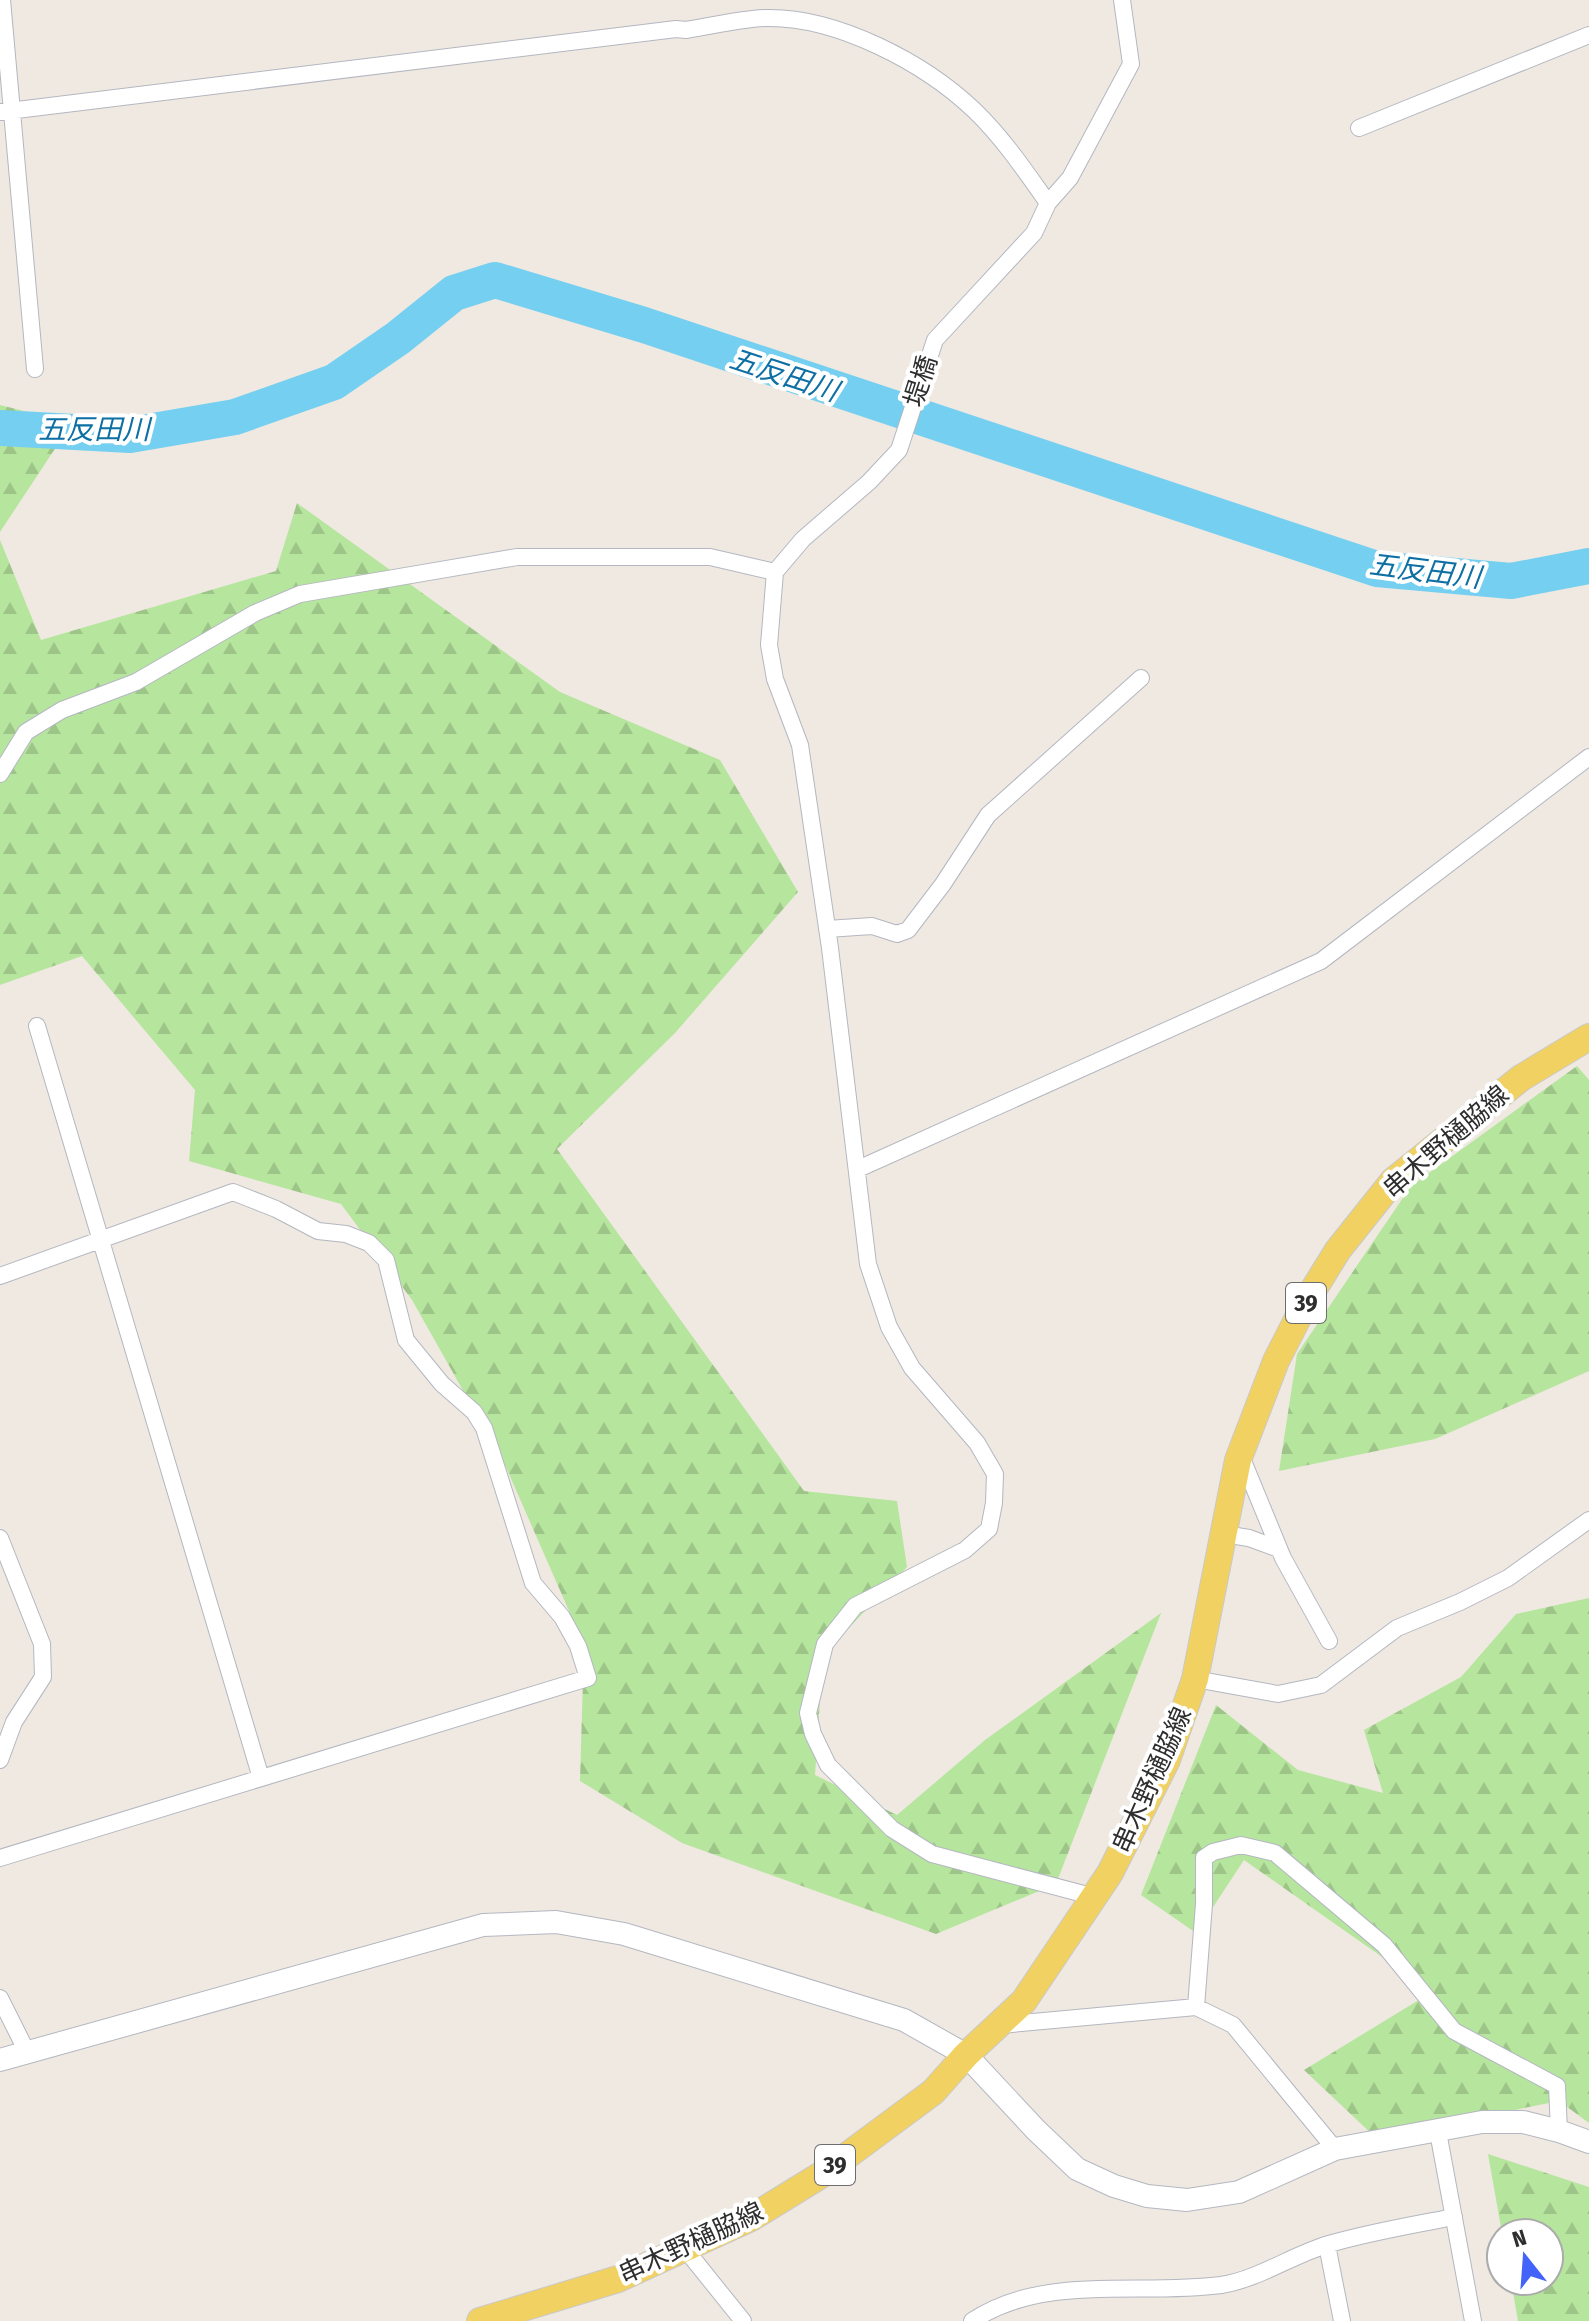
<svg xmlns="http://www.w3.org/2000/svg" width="1589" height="2321" font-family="'Fira Sans Condensed','Noto Sans JP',sans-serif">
	<defs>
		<pattern id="forest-firs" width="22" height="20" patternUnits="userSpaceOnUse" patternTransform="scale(2)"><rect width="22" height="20" fill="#b6e59e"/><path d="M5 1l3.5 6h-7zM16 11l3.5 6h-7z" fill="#9dc588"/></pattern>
	</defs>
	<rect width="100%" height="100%" fill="#efe9e1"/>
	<path fill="url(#forest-firs)" d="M 0,405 L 72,423 L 0,532 Z
		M 297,503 L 560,692 L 720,760 L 798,892 L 675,1033 L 557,1149 L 804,1491 L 897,1501 L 907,1567 L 823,1655 L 815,1775 L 897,1815 L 985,1740 L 1161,1613 L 1056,1884 L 936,1934 L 682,1843 L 580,1781 L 584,1645 L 505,1465 L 412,1300 L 341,1204 L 189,1161 L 195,1090 L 82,956 L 0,985 L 0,540 L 41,640 L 276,571 Z
		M 1577,1066 L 1589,1080 L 1589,1371 L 1435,1439 L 1279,1471 L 1297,1354 L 1411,1186 Z
		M 1589,1598 L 1589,2123 L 1559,2101 L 1376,2138 L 1304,2070 L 1432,1992 L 1244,1860 L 1196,1933 L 1141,1895 L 1216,1705 L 1298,1770 L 1383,1793 L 1364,1730 L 1461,1677 L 1516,1614 Z
		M 1488,2154 L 1589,2187 L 1589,2321 L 1518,2321 L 1511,2281 L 1549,2281 L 1549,2233 L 1502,2233 Z"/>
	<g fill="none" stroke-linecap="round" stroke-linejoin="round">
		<path stroke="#75cff0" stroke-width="36" d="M 0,428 L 130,435 L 235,417 L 334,382 L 398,338 L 454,293 L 495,280 L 644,325 L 1377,569 L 1511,581 L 1589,566"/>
		<g stroke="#b4b7c1" stroke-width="18">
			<path id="street" d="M 2,0 L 35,369
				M 0,112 L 676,29 L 686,30 C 712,26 739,19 765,18 C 836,16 925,63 975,111 C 1003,138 1026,172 1048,203
				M 1359,128 L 1589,35
				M 0,774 L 26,732 L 62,710 L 136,682 L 255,613 L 300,594 L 517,557 L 710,557 L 775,572
				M 827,929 L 872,926 L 897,934 L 908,930 L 943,884 L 988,815 L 1141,678
				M 37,1026 L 261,1778
				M 858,1169 L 1321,961 L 1589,757
				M 0,1276 L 233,1192 L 276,1209 L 318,1231 L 346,1234 L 369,1243 L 386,1260 L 406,1340 L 442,1384 L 474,1412 L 484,1428 L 533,1583 L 562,1617 L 578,1646 L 588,1678 L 0,1858
				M 1241,1456 L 1283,1558 L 1329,1641
				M 1224,1534 L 1249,1538 L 1279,1549
				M 0,1538 L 42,1644 L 43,1677 L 14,1722 L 0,1760
				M 1195,1679 L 1278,1694 L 1321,1685 L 1397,1628 L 1460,1602 L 1508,1578 L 1589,1520
				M 1095,1897 L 932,1854 L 892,1829 L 828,1765 L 813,1734 L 808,1713 L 825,1644 L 855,1606 L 965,1550 L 989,1529 L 994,1503 L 995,1474 L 977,1443 L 912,1368 L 889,1327 L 868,1264 L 830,948 L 800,745 L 775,679 L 769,645 L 775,572 L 803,539 L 869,482 L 899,450 L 935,340 L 1034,233 L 1048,203 L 1070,178 L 1131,64 L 1122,0
				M 0,1998 L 27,2052
				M 1196,2007 L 1204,1904 L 1204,1858 L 1213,1852 L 1241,1845 L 1275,1853 L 1384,1945 L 1454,2031 L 1557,2086 L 1559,2131
				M 1000,2025 L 1196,2007 L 1233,2025 L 1335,2149
				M 1438,2132 L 1473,2321
				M 1327,2245 L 1342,2321
				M 686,2250 L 743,2321
				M 972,2321 C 1044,2273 1139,2296 1221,2285 C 1259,2279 1292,2255 1329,2244 C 1370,2232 1412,2225 1454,2217"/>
		</g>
		<g stroke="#b4b7c1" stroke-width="24">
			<path id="secondary" d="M 0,2060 L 483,1925 L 556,1922 L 624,1934 L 904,2020 L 966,2055 L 1036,2130 L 1077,2169 L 1114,2186 L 1147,2196 L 1187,2200 L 1239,2192 L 1335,2149 L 1482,2122 L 1523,2122 L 1559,2131 L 1589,2142"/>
		</g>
		<g stroke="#c9c9c9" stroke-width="28">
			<path id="primary" d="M 480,2321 L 618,2279 L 751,2218 L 821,2175 L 933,2092 L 966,2055 L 1024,2001 L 1110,1873 L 1167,1760 L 1195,1679 L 1238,1460 L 1276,1361 L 1307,1300 L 1338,1250 L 1393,1181 L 1521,1078 L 1589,1037"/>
		</g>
		<use href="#street" stroke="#fff" stroke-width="16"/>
		<use href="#secondary" stroke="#fff" stroke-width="22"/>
		<use href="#primary" stroke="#f2d163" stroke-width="26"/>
	</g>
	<g text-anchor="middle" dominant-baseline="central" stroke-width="8" stroke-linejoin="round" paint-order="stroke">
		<g fill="#fff" stroke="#6d6d6d" stroke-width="2">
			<rect x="1286" y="1283" width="40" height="40" rx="6"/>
			<rect x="815" y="2145" width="40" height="40" rx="6"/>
		</g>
		<g font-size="24" font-weight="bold" fill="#2e2e2e">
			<text x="1306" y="1303">39</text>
			<text x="835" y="2165">39</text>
		</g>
		<g font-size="26" fill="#2e2e2e" stroke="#fff">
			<text transform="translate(921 381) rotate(-72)">堤橋</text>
			<text transform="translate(1446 1142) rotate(-41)">串木野樋脇線</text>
			<text transform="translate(1152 1780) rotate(-66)">串木野樋脇線</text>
			<text transform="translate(691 2243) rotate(-25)">串木野樋脇線</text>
		</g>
		<g font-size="28" font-style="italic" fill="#0d6fa3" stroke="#fff">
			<text transform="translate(784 375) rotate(18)">五反田川</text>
			<text x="94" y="429">五反田川</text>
			<text transform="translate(1425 571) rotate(7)">五反田川</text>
		</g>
	</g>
	<g transform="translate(1525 2257) rotate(343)"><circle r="38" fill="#ffffff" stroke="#ababab" stroke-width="2"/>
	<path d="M0-6L14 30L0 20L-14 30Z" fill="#4264fb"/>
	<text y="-12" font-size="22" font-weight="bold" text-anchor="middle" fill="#2e2e2e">N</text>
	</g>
</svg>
